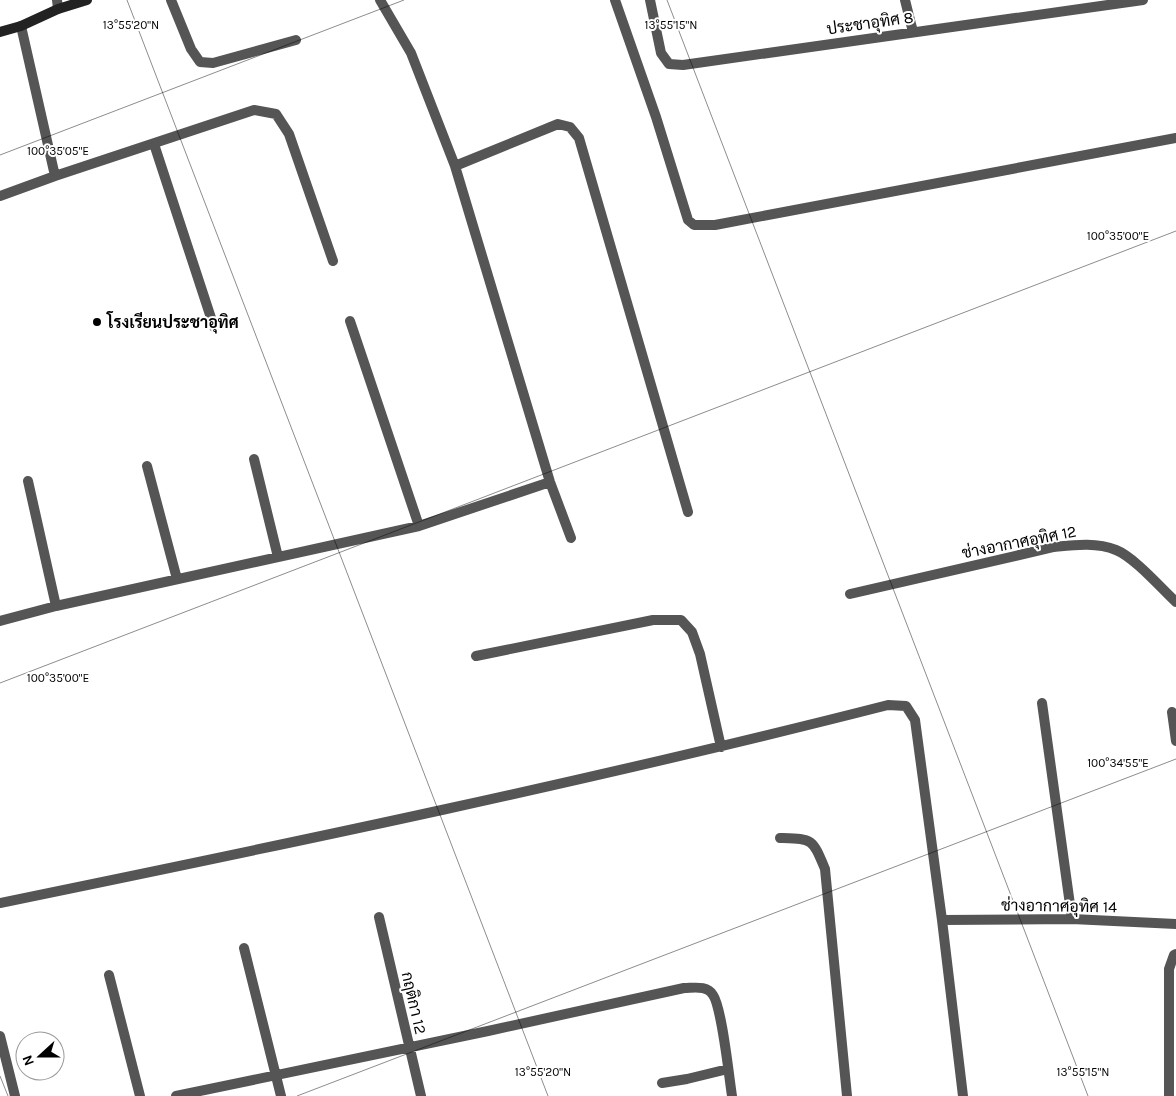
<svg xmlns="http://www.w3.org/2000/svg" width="1176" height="1096" font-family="Karla,Sarabun,sans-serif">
	<rect width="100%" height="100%" fill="#fff"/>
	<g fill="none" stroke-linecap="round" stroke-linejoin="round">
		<path stroke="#555" stroke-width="10" d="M 171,0 L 191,49 L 200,62 L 213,63 L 296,40
			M 154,144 L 214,327"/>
		<path stroke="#555" stroke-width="10" d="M 57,0 L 58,9
			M 380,0 L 411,53 L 455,166 L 550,482 L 571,538
			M 615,0 L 656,117 L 688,220 L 694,225 L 715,225 L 1176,138
			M 650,0 L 661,53 L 669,64 L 683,65 L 1143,0
			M 905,0 L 913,32
			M 455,166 L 558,124 L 570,127 L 579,138 L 688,512
			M 55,176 L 254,110 L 276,114 L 289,134 L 333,261
			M 0,196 L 55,176 L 21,26
			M 350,321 L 419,526
			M 254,459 L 278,557
			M 147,466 L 177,579
			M 28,481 L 56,606
			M 850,594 L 1054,547 C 1074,545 1096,542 1116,550 C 1134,557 1161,588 1176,602
			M 0,621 L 56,606 L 419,526 L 550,482
			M 476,656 L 653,620 L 681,620 L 692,632 L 700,654 L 721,747
			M 1042,703 L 1072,919
			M 1172,712 L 1176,741
			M 780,838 C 813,839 812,838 825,869 L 847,1096
			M 0,903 C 297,842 594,780 888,705 L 906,706 L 915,720 L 942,920 L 963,1096
			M 379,917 L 421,1096
			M 942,920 L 1072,919 L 1176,924
			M 244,948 L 281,1096
			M 109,975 L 140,1096
			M 0,1036 L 15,1096
			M 662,1083 L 687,1079 L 728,1069
			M 176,1096 L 488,1031 L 684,988 C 694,988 707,985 713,995 C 722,1008 729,1077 732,1096
			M 1169,1096 L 1169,969 L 1174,955 L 1176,954"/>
		<path stroke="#222" stroke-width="10" d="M 0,32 L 21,26 L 58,9 L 87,0"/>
	</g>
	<path fill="none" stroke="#000" stroke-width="1" stroke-opacity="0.45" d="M 127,0 L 548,1096M 667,0 L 1088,1096M 0,155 L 404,0M 0,683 L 1176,231M 0,1076 L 8,1096M 297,1096 L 1176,759"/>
	<circle fill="#000" stroke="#fff" stroke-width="2" cx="97" cy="322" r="5"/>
	<g text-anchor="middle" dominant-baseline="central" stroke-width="4" stroke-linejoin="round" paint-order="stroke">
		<g font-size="16" fill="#000" stroke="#fff">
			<text transform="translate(870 23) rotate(-8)">ประชาอุทิศ 8</text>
			<text transform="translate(1019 542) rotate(-11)">ช่างอากาศอุทิศ 12</text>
			<text transform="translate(1059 906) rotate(1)">ช่างอากาศอุทิศ 14</text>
			<text transform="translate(414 1003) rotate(77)">กฤติกา 12</text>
		</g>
		<g font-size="16" font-weight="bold" fill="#000" stroke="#fff" text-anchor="start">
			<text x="107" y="322">โรงเรียนประชาอุทิศ</text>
		</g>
	</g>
	<g font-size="12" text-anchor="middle" fill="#000" stroke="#fff" stroke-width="4" stroke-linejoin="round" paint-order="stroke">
		<text x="131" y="29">13°55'20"N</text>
		<text x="671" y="29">13°55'15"N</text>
		<text x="58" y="155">100°35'05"E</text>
		<text x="1118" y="240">100°35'00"E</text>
		<text x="58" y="682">100°35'00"E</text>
		<text x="1118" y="767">100°34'55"E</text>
		<text x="543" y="1076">13°55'20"N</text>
		<text x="1083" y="1076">13°55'15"N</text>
	</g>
	<g transform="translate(40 1056) rotate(249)"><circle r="24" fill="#ffffff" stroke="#999999"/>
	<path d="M0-4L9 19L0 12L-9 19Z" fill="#000000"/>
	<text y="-8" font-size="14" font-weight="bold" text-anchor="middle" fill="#000000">N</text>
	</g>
</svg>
